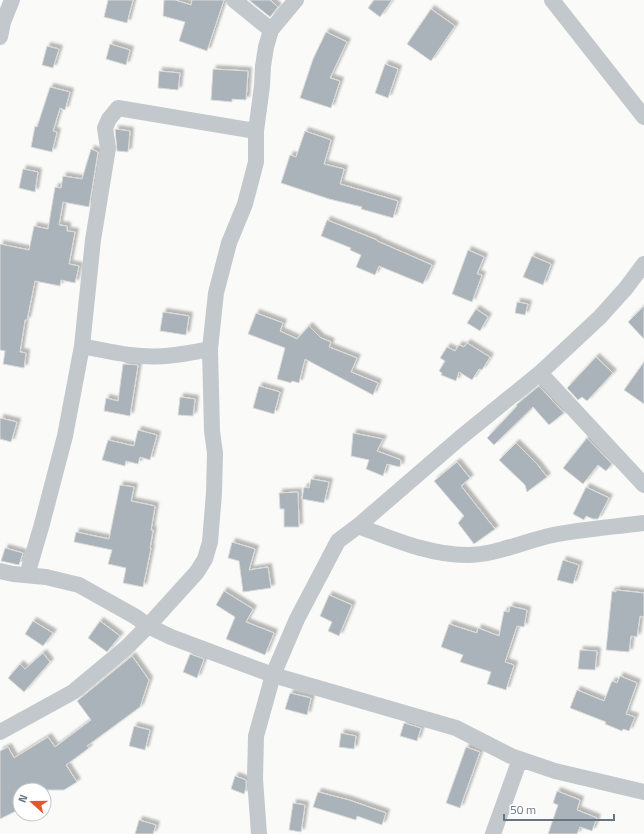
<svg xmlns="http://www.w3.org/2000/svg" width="644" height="834" font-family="'Titillium Web',sans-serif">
	<defs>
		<filter id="shadow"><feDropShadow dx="3.5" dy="-3.5" stdDeviation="1" flood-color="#0004"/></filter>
	</defs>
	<rect width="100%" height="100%" fill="#fafaf8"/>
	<path fill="#aab3b9" stroke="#dcdcda" filter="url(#shadow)" d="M 108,0 L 133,0 L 127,23 L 104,17 Z
		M 164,0 L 175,0 L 191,5 L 192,0 L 224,0 L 207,51 L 179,41 L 185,22 L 163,16 Z
		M 249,0 L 270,0 L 278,7 L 270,17 Z
		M 374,0 L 392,0 L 380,17 L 368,8 Z
		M 431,9 L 455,26 L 431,61 L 407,44 Z
		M 326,32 L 347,42 L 330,78 L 340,81 L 331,108 L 300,98 L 313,59 Z
		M 110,44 L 130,50 L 126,65 L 106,59 Z
		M 47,46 L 59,49 L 53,68 L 42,65 Z
		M 385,64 L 398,69 L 388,98 L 375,93 Z
		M 213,69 L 248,71 L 246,100 L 232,99 L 232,102 L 211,100 Z
		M 159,71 L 180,73 L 178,90 L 158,88 Z
		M 50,87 L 70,92 L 65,110 L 60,108 L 53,131 L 57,132 L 52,152 L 31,147 L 35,126 L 37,127 Z
		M 115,129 L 130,131 L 128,152 L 117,151 Z
		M 305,131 L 331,140 L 324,164 L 344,169 L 340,184 L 398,201 L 393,218 L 361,209 L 362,207 L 329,199 L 281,183 L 290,155 L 296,157 Z
		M 91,149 L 98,152 L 89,207 L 63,202 L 59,225 L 67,226 L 67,231 L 75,232 L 69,264 L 79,266 L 75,283 L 61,280 L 60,286 L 35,281 L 27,320 L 25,320 L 20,352 L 26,353 L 24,368 L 3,364 L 5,351 L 0,350 L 0,244 L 29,250 L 34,226 L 48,229 L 55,187 L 61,188 L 63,176 L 82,179 Z
		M 23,169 L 38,172 L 35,192 L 19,188 Z
		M 327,220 L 377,240 L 377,241 L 432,265 L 423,284 L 379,266 L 375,275 L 356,267 L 361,255 L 350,250 L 351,248 L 321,236 Z
		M 468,250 L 484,257 L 477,274 L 482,275 L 472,302 L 452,294 Z
		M 532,256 L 551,264 L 543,285 L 523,277 Z
		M 517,302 L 528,304 L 525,315 L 515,313 Z
		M 644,306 L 644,339 L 628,322 Z
		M 476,309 L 488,317 L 480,331 L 467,323 Z
		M 163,312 L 189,316 L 186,335 L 160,331 Z
		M 256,313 L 283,323 L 280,331 L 297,339 L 309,326 L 321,338 L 331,342 L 329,347 L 357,358 L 351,372 L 378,383 L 373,395 L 305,359 L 299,383 L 292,381 L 291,383 L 277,379 L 285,348 L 248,334 Z
		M 467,343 L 490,357 L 482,370 L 479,369 L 472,380 L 459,372 L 456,381 L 441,375 L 442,373 L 439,371 L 445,361 L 440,358 L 447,347 L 455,351 L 459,345 L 464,347 Z
		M 596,357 L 613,373 L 587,401 L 582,397 L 578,400 L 567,388 Z
		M 644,362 L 644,404 L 624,390 Z
		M 123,364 L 138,365 L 130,416 L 104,411 L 106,398 L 118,401 Z
		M 259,386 L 280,392 L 274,414 L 253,408 Z
		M 539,386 L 564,413 L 549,425 L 533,407 L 494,445 L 487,438 L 517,406 L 516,405 Z
		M 180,397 L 195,399 L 193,416 L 178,415 Z
		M 0,418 L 17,422 L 11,442 L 0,439 Z
		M 138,430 L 157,435 L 150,460 L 140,457 L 138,464 L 126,461 L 125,466 L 102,460 L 108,440 L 134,446 Z
		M 353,433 L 383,439 L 377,451 L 401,460 L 400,467 L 387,464 L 383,476 L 366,469 L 369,460 L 351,456 Z
		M 587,438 L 612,464 L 606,471 L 598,465 L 583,484 L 563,468 Z
		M 516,443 L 537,464 L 547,477 L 527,492 L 525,485 L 499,460 Z
		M 457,462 L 470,478 L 461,486 L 495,529 L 474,544 L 458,523 L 464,516 L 434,481 Z
		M 311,479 L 329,482 L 324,503 L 302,499 L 304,487 L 309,488 Z
		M 120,485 L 134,487 L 131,501 L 155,506 L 151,530 L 153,530 L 150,548 L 151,548 L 143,587 L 123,583 L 126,568 L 108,564 L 112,550 L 74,542 L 76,532 L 109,539 Z
		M 586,487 L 609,498 L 598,519 L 593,519 L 586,516 L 584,520 L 573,514 Z
		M 298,492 L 299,527 L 284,527 L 284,509 L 280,509 L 279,493 Z
		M 232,542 L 255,549 L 249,570 L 268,567 L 271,588 L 243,592 L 239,561 L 228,558 Z
		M 5,548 L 23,553 L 19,565 L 1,561 Z
		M 563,560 L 579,565 L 573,584 L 557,580 Z
		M 616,590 L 644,593 L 644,617 L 640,616 L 637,637 L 631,636 L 629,652 L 606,650 L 612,591 L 616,592 Z
		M 224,591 L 253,609 L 246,622 L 274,633 L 265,655 L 226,639 L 235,617 L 216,605 Z
		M 329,595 L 352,605 L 339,636 L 328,631 L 332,622 L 320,616 Z
		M 510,606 L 527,610 L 524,627 L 517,626 L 505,662 L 514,665 L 506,690 L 487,684 L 491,672 L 460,662 L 463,655 L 441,647 L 449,624 L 477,633 L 478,628 L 499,636 L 504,611 L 509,612 Z
		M 33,621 L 53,633 L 43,646 L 25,634 Z
		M 100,621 L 120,636 L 107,652 L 88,638 Z
		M 580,650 L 597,651 L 595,670 L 578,669 Z
		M 43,653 L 50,662 L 24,692 L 8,678 L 20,664 L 25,669 Z
		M 190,654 L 204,659 L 197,678 L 183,672 Z
		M 132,656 L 149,680 L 140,707 L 87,746 L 89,748 L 66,765 L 77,782 L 64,790 L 20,790 L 20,809 L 0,819 L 0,751 L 8,747 L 14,758 L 48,737 L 55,747 L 91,720 L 77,701 Z
		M 620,676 L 637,683 L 626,714 L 635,717 L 629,731 L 623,729 L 622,731 L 605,724 L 606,722 L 570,708 L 577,690 L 604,701 L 612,681 L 617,683 Z
		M 290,693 L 311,698 L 307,715 L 285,709 Z
		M 404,723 L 421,728 L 417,741 L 400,736 Z
		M 134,726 L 150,730 L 145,750 L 129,746 Z
		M 341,733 L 356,736 L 354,749 L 339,747 Z
		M 466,747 L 480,752 L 460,808 L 446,803 Z
		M 235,776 L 246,780 L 246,788 L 244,794 L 231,789 Z
		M 557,791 L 580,800 L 577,810 L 597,818 L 592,831 L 580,827 L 577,834 L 548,834 L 558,805 L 553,803 Z
		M 318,792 L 349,800 L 386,813 L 382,825 L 357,816 L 356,820 L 313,807 Z
		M 293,803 L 305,805 L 301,832 L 289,830 Z
		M 139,820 L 156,825 L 153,834 L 135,834 Z"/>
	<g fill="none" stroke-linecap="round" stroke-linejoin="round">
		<path stroke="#c3c8cc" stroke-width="16" d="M 234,0 L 271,30
			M 552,0 L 644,117
			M 0,37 L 3,22 L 12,0
			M 82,346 C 102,350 122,355 142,356 C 165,358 188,353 210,349
			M 540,373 L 644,485
			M 358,526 C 393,539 429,555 467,555 C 496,555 524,541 553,535 C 583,529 614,527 644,523
			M 0,571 L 13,574 L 46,577 L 79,585 L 136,617 L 148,626 L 171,637 L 273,675 L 456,728 L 511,756 L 555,771 L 644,792
			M 27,575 L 42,524 L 65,436 L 82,346 L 93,240 L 108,148 L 105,128 L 109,119 L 118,108 L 256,131
			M 0,732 L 73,692 L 126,648 L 148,626 L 197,572 L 205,559 L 210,542 L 214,493 L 215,453 L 212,431 L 210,349 L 216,293 L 229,243 L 245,204 L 256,162 L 256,131 L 262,86 L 263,66 L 266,47 L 271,30 L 296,0
			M 259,834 L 255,779 L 256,736 L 273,675 L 297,619 L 338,541 L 358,526 L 460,438 L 540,373 L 600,317 L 626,288 L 644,264
			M 493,834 L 520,759"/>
	</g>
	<g transform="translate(32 802) rotate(291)"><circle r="19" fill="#ffffff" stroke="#c1c8cd"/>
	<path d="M0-3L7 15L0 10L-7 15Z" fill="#e4572e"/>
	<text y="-6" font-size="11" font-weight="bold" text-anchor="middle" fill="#657683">N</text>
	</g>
	<path d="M504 814v6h110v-6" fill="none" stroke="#657683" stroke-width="2"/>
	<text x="510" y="814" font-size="12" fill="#657683" stroke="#ffffff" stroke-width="3" paint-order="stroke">50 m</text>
</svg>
